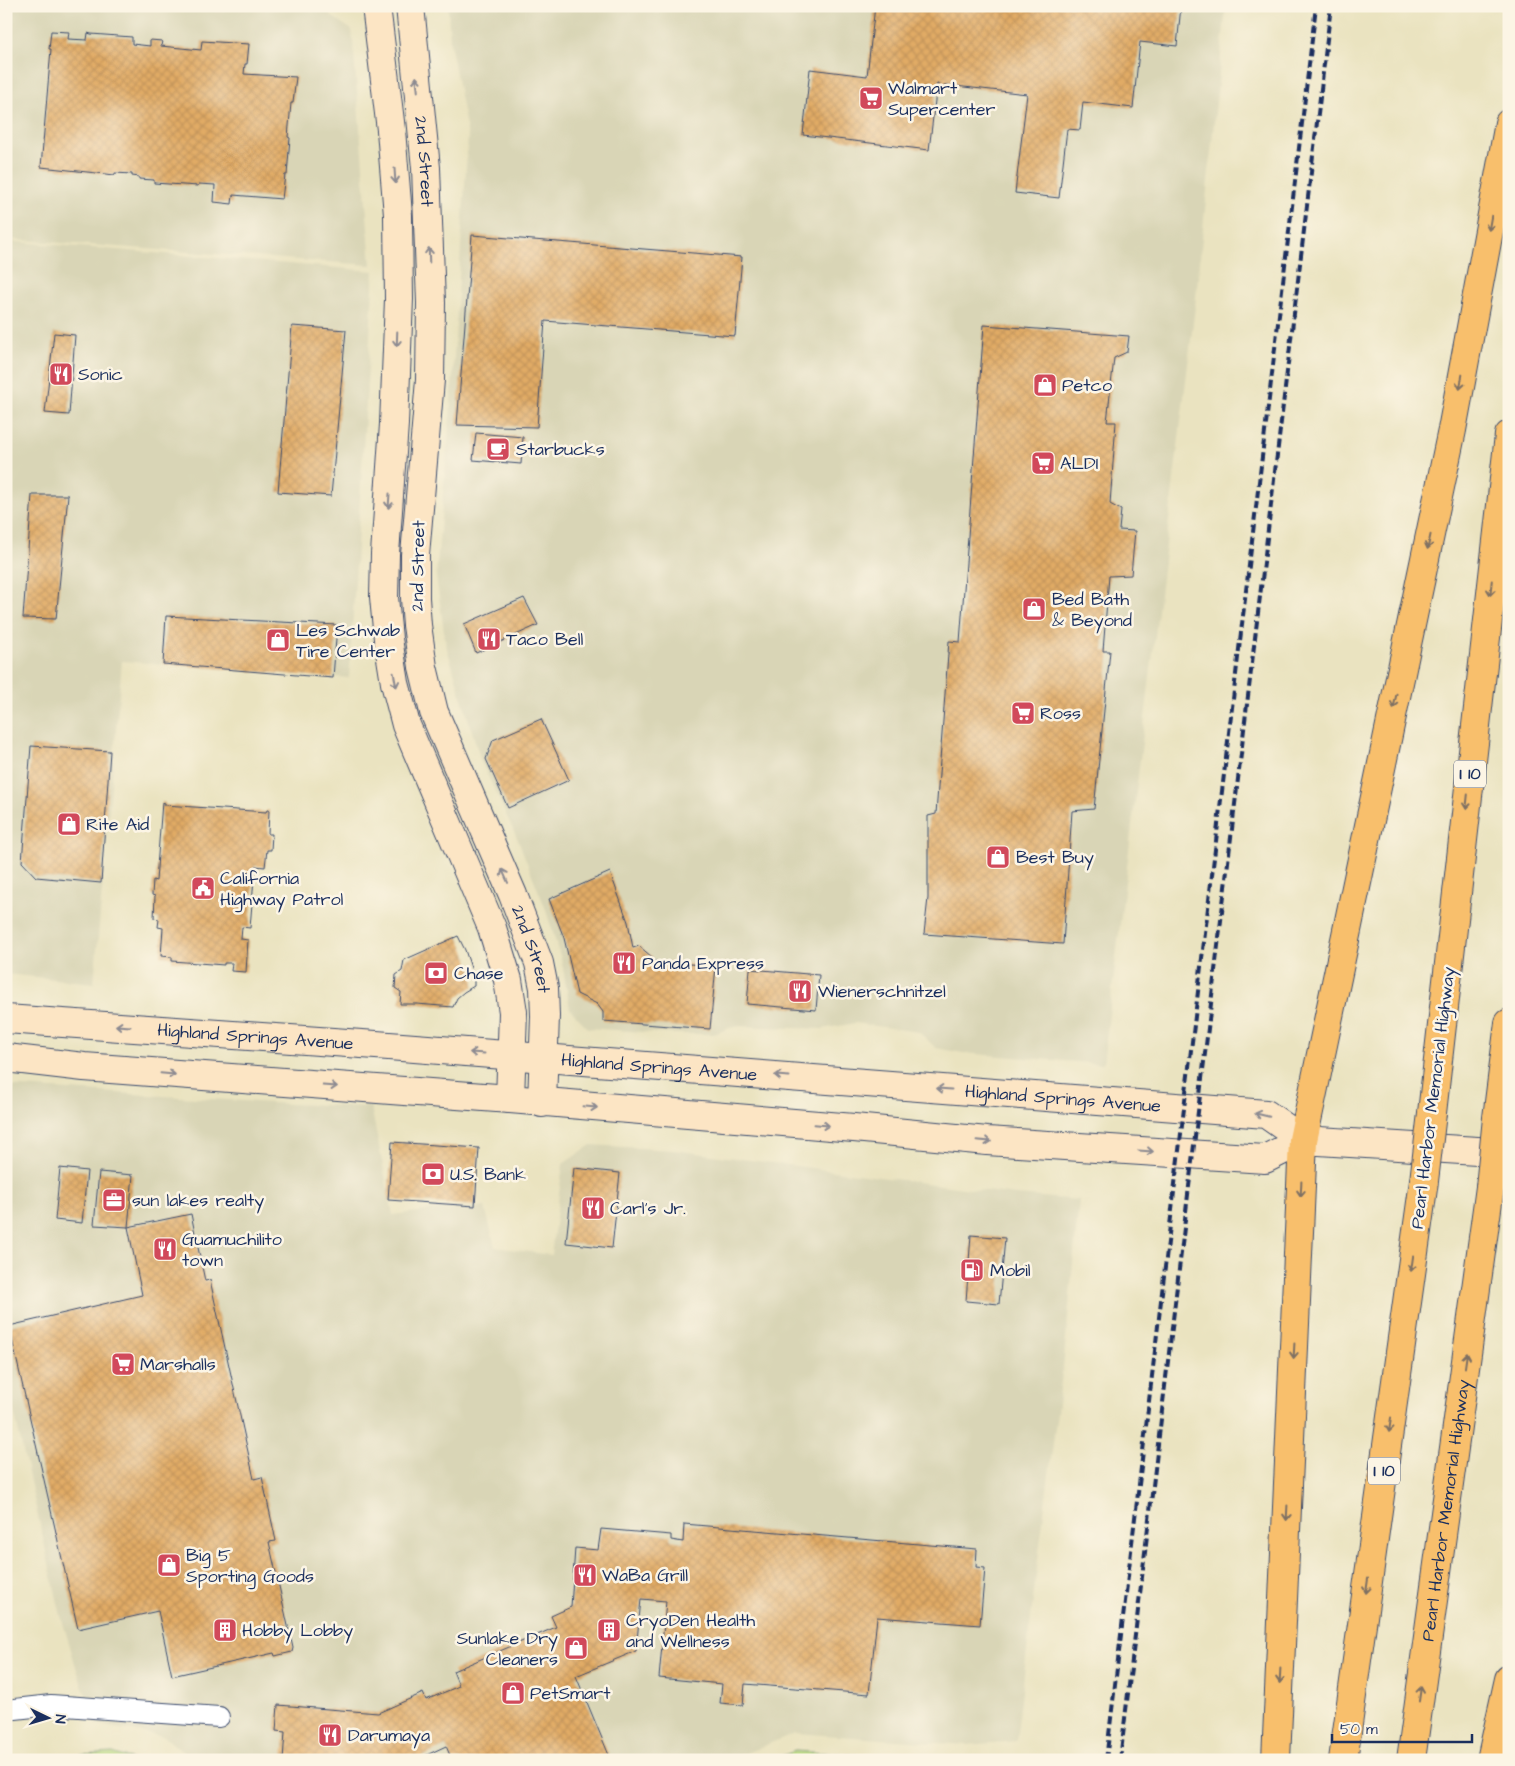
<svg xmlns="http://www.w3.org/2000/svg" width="1515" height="1766" font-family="'Architects Daughter',sans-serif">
	<defs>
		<pattern id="building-cross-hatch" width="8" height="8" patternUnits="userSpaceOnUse" patternTransform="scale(1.25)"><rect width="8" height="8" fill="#e1ab65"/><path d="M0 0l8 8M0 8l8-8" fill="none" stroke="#c0935a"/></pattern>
	</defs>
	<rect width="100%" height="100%" fill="#fcf5e5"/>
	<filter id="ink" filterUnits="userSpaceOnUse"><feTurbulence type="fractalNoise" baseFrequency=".02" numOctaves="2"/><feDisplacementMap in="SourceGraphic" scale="10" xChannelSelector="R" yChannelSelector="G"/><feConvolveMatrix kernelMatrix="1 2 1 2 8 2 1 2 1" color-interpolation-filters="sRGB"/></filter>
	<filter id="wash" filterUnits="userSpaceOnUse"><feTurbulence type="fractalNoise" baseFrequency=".0096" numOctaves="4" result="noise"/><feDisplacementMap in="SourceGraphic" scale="20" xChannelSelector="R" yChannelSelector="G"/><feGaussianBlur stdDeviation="1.12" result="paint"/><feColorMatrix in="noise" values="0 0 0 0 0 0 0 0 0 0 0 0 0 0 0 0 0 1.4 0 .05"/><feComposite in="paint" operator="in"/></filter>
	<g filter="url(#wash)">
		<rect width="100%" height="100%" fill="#eae3c0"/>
		<path fill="#d9d5b6" d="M 12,6 L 329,6 L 331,16 L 352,30 L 371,265 L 6,239 L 6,11 Z
			M 448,6 L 1226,6 L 1195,306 L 1103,1064 L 963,1053 L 936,1048 L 919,1032 L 855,1023 L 822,1029 L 735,1026 L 713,1034 L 670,1034 L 588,1028 L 570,1009 L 562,962 L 545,907 L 518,840 L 481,761 L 446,645 L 436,576 L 451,404 L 468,137 L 450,42 Z
			M 6,241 L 374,271 L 349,678 L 122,661 L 94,983 L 6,974 Z
			M 6,1086 L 288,1104 L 371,1107 L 393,1215 L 449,1208 L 485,1207 L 495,1247 L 551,1255 L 563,1164 L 591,1145 L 673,1150 L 1016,1195 L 1079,1200 L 1064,1358 L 1037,1567 L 1016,1741 L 967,1745 L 795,1733 L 729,1760 L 192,1760 L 165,1737 L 96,1724 L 77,1670 L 61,1616 L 6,1377 Z"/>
		<path fill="#b7d87f" stroke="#69846e" d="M 795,1751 L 927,1760 L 772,1760 Z
			M 113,1753 L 133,1760 L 8,1760 Z"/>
		<g id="blocks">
			<path fill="url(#building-cross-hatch)" d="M 875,6 L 1181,6 L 1177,46 L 1140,42 L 1133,108 L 1083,102 L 1080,130 L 1067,129 L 1059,198 L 1015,193 L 1027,94 L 937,84 L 929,150 L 803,135 L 810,69 L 867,76 Z
				M 51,31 L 69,32 L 68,39 L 87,40 L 88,33 L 91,34 L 132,37 L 132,44 L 150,46 L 150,40 L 162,41 L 161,46 L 201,50 L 202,41 L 249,44 L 247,64 L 245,64 L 244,74 L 296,77 L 293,103 L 291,103 L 288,137 L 290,138 L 287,175 L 285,175 L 282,199 L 233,195 L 232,204 L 214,202 L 215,185 L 199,184 L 198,186 L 154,183 L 154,180 L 139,179 L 139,177 L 132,176 L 132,174 L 115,173 L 115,175 L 41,167 L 51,49 L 49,49 Z
				M 472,235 L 742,257 L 735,336 L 545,321 L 537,427 L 457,425 Z
				M 984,325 L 1129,336 L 1127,352 L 1114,358 L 1107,422 L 1116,422 L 1110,504 L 1121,510 L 1119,530 L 1135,531 L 1131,575 L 1109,576 L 1103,651 L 1110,651 L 1094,809 L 1072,811 L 1063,944 L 924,934 L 928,898 L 928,816 L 936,814 L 949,641 L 960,642 Z
				M 292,326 L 346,330 L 331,496 L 278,492 Z
				M 54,333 L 75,335 L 69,415 L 45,413 Z
				M 476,433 L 523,437 L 521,464 L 473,460 Z
				M 32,495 L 68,495 L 56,619 L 23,618 Z
				M 524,598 L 538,625 L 476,653 L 464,624 Z
				M 166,616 L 337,625 L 333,678 L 163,664 Z
				M 541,719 L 569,780 L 508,808 L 486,759 L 493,740 Z
				M 31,746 L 110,751 L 101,883 L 36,877 L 22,862 Z
				M 162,802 L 165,803 L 165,805 L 266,812 L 267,810 L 269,810 L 268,834 L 272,834 L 271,850 L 267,850 L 265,867 L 255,866 L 250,928 L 242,927 L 241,939 L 248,940 L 246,972 L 231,971 L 232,963 L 224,963 L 224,965 L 172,961 L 172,957 L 161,956 L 163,928 L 158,927 L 159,919 L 154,918 L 155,896 L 152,895 L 153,880 L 156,881 Z
				M 610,872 L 628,922 L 633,948 L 639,946 L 652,957 L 651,961 L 716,966 L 710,1029 L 603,1021 L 603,1012 L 597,1004 L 577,994 L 564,938 L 549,899 Z
				M 458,936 L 465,950 L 474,977 L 474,986 L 464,992 L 457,998 L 453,1007 L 417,1004 L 400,1004 L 401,992 L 395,988 L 396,975 L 402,971 L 404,960 Z
				M 750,969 L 819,975 L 816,1010 L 747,1004 Z
				M 392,1142 L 479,1148 L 475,1206 L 388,1200 Z
				M 60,1168 L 87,1171 L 82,1223 L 55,1220 Z
				M 574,1168 L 620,1173 L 612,1248 L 566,1243 Z
				M 99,1172 L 133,1175 L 128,1227 L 94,1225 Z
				M 191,1214 L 205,1281 L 210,1280 L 254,1479 L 262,1477 L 276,1541 L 269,1542 L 293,1648 L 292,1652 L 275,1656 L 274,1653 L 172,1676 L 158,1611 L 78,1629 L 9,1326 L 142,1295 L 128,1227 Z
				M 971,1235 L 1005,1238 L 999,1304 L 966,1301 Z
				M 684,1524 L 977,1549 L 976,1567 L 985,1568 L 980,1625 L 877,1617 L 869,1694 L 745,1684 L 743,1705 L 720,1703 L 722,1684 L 659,1678 L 666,1601 L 641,1599 L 636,1651 L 576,1676 L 611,1760 L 452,1760 L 446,1746 L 416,1760 L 283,1760 L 285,1732 L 276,1731 L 278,1705 L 378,1713 L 423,1693 L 426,1700 L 459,1686 L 453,1671 L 556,1627 L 551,1616 L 571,1607 L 575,1548 L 598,1550 L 601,1529 L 671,1535 L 671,1540 L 683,1542 Z"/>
		</g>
	</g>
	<g filter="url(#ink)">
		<use href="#blocks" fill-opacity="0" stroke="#3a4a6d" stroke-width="1"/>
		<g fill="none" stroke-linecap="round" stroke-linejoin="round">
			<g stroke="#3a4a6d" stroke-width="22">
				<path id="street" d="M 6,1710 L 51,1705 L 219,1717"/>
			</g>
			<g stroke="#3a4a6d" stroke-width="30">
				<g id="secondary">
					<path d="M 376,6 L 391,130 L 398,215 L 399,299 L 394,424 L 385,554 L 384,597 L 388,639 L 395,683 L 406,725 L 492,928 L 508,980 L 513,1012 L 510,1099"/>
					<path id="s1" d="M 410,6 L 426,168 L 431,303 L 430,380 L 415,555 L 415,598 L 417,625 L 423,667 L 434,712 L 513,895 L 539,963 L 544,988 L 545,1016 L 542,1103"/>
					<path id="s2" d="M 6,1019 L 376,1045 L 1266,1114 L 1303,1140"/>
					<path d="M 6,1058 L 84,1067 L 510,1099 L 854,1128 L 987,1141 L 1265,1159 L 1303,1140 L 1509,1153"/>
				</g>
			</g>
			<g stroke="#3a4a6d" stroke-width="30">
				<g id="highway">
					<path d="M 1432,1113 L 1509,435"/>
					<path d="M 1497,1118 L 1509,1023"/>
					<path d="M 1276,1760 L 1303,1140 L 1452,430 L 1509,123"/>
					<path d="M 1343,1760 L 1424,1181"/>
					<path id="s3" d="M 1411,1760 L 1490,1187"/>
					<path d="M 1491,1760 L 1509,1679"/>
				</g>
			</g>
			<use href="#street" stroke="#fff" stroke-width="20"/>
			<use href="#secondary" stroke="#fce5c4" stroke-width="28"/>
			<use href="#highway" stroke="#f8bf6c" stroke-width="28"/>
			<path stroke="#1b2f5e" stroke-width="4" stroke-dasharray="8 4" stroke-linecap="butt" d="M 1106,1760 L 1316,6
				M 1120,1760 L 1331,6"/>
			<g stroke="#3a4a6d" stroke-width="30" stroke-linecap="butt">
				<path id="highway-bridge" d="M 1424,1181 L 1432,1113
					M 1490,1187 L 1497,1118"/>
			</g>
			<use href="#highway-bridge" stroke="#f8bf6c" stroke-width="28"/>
		</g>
		<defs><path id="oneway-shaft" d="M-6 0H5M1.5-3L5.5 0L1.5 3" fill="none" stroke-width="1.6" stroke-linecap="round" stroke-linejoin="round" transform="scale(1.25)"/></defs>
		<g stroke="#8c8a91">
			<use href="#oneway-shaft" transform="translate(417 84) rotate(-96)"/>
			<use href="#oneway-shaft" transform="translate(395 176) rotate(86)"/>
			<use href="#oneway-shaft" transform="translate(429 255) rotate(-92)"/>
			<use href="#oneway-shaft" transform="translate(397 339) rotate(92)"/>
			<use href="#oneway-shaft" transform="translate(389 501) rotate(94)"/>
			<use href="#oneway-shaft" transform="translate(395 680) rotate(79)"/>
			<use href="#oneway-shaft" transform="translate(505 876) rotate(-114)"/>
			<use href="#oneway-shaft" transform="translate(123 1026) rotate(-176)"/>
			<use href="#oneway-shaft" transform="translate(477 1053) rotate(-176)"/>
			<use href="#oneway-shaft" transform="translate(168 1074) rotate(5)"/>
			<use href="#oneway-shaft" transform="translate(782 1076) rotate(-176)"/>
			<use href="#oneway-shaft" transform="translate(330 1086) rotate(4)"/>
			<use href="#oneway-shaft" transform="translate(944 1089) rotate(-176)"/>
			<use href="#oneway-shaft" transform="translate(590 1107) rotate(5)"/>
			<use href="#oneway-shaft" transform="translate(1262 1115) rotate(-166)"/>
			<use href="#oneway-shaft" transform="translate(822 1125) rotate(5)"/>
			<use href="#oneway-shaft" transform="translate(984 1141) rotate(5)"/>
			<use href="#oneway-shaft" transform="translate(1146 1151) rotate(4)"/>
		</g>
		<g stroke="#7e7064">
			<use href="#oneway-shaft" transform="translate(1490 223) rotate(100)"/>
			<use href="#oneway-shaft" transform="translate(1461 382) rotate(100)"/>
			<use href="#oneway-shaft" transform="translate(1429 542) rotate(102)"/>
			<use href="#oneway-shaft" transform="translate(1491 588) rotate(96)"/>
			<use href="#oneway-shaft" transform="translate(1395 701) rotate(102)"/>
			<use href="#oneway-shaft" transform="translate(1467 802) rotate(96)"/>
			<use href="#oneway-shaft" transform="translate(1301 1189) rotate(93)"/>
			<use href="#oneway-shaft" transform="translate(1412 1264) rotate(98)"/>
			<use href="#oneway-shaft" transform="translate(1294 1351) rotate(93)"/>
			<use href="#oneway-shaft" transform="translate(1466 1360) rotate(-82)"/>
			<use href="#oneway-shaft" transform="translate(1390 1425) rotate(98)"/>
			<use href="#oneway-shaft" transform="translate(1287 1513) rotate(93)"/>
			<use href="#oneway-shaft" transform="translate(1367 1586) rotate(98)"/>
			<use href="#oneway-shaft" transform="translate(1280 1676) rotate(93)"/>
			<use href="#oneway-shaft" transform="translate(1420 1694) rotate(-82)"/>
		</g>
	</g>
	<defs>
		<g id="supermarket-square" transform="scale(1.25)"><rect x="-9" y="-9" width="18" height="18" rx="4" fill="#d1495b" stroke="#fcf5e5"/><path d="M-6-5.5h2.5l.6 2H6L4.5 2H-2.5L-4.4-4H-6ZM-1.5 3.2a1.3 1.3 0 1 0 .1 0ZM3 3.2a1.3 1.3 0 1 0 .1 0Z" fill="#fff"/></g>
		<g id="restaurant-square" transform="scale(1.25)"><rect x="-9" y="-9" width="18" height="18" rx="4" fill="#d1495b" stroke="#fcf5e5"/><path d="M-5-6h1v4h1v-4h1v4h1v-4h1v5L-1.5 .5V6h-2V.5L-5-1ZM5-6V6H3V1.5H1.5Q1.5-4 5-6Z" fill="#fff"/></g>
		<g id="shop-square" transform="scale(1.25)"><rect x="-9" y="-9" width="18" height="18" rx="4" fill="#d1495b" stroke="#fcf5e5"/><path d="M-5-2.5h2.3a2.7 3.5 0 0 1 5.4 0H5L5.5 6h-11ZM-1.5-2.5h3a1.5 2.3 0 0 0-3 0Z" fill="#fff"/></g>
		<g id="cafe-square" transform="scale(1.25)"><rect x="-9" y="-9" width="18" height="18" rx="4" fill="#d1495b" stroke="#fcf5e5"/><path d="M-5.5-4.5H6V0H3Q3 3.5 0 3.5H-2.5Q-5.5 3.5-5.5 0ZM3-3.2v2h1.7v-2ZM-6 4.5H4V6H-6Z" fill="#fff"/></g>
		<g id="civic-square" transform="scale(1.25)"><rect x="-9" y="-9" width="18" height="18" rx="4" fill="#d1495b" stroke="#fcf5e5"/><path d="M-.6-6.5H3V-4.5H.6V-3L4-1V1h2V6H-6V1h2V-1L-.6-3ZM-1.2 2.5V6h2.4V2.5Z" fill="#fff"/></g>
		<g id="bank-square" transform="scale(1.25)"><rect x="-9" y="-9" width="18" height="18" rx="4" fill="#d1495b" stroke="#fcf5e5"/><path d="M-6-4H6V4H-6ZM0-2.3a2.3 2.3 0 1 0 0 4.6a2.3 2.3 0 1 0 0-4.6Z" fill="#fff"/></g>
		<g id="office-square" transform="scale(1.25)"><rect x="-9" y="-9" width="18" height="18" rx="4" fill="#d1495b" stroke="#fcf5e5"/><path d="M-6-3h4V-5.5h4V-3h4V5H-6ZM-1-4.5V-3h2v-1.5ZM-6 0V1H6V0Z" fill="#fff"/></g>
		<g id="fuel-square" transform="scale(1.25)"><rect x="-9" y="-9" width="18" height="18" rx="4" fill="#d1495b" stroke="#fcf5e5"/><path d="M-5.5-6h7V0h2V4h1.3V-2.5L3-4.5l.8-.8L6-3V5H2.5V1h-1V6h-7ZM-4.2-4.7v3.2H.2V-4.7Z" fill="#fff"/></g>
		<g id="building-square" transform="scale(1.25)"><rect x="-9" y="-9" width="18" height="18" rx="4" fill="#d1495b" stroke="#fcf5e5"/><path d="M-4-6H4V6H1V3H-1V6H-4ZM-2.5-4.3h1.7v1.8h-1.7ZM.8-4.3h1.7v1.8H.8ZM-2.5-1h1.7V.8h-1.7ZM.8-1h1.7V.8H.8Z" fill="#fff"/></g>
	</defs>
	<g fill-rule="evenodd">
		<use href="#supermarket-square" x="871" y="98"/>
		<use href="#restaurant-square" x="61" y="374"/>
		<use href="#shop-square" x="1045" y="385"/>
		<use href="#cafe-square" x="498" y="449"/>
		<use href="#supermarket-square" x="1043" y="463"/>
		<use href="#shop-square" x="1034" y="609"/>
		<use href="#restaurant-square" x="489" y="639"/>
		<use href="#shop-square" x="278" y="640"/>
		<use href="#supermarket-square" x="1023" y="713"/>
		<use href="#shop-square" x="69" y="824"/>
		<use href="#shop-square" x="998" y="857"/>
		<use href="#civic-square" x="203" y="888"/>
		<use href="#restaurant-square" x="624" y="963"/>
		<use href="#bank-square" x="436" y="973"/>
		<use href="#restaurant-square" x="800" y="991"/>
		<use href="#bank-square" x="433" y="1174"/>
		<use href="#office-square" x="114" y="1200"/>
		<use href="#restaurant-square" x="593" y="1208"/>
		<use href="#restaurant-square" x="165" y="1249"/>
		<use href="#fuel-square" x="972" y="1270"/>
		<use href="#supermarket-square" x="123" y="1364"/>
		<use href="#shop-square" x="169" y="1565"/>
		<use href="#restaurant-square" x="585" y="1575"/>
		<use href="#building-square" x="225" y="1630"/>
		<use href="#building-square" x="609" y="1630"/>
		<use href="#shop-square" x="576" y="1648"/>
		<use href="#shop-square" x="513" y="1693"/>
		<use href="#restaurant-square" x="330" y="1735"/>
	</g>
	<g text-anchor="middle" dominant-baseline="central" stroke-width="5" stroke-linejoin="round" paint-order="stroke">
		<g fill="#fcf5e5" stroke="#5e6a86" stroke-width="1">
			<rect x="1454" y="760.5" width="32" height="27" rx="4"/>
			<rect x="1368" y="1457.5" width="32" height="27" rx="4"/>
		</g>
		<g font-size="16" font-weight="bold" fill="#1b2f5e">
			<text x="1470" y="774">I 10</text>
			<text x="1384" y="1471">I 10</text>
		</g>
		<g font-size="18" fill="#1b2f5e" stroke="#fcf5e5" text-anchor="start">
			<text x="888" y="88">Walmart<tspan x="888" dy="21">Supercenter</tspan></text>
			<text x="78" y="374">Sonic</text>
			<text x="1062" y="385">Petco</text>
			<text x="516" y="449">Starbucks</text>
			<text x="1060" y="463">ALDI</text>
			<text x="1052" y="599">Bed Bath<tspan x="1052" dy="21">&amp; Beyond</tspan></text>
			<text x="296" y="630">Les Schwab<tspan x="296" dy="21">Tire Center</tspan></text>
			<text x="506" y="639">Taco Bell</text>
			<text x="1040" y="713">Ross</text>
			<text x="86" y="824">Rite Aid</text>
			<text x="1016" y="857">Best Buy</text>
			<text x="220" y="878">California<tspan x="220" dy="21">Highway Patrol</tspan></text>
			<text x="642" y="963">Panda Express</text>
			<text x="454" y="973">Chase</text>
			<text x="818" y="991">Wienerschnitzel</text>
			<text x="450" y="1174">U.S. Bank</text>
			<text x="132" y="1200">sun lakes realty</text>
			<text x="610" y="1208">Carl's Jr.</text>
			<text x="182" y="1239">Guamuchilito<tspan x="182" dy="21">town</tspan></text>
			<text x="990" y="1270">Mobil</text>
			<text x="140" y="1364">Marshalls</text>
			<text x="186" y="1555">Big 5<tspan x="186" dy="21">Sporting Goods</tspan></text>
			<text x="602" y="1575">WaBa Grill</text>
			<text x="626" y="1620">CryoDen Health<tspan x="626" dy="21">and Wellness</tspan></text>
			<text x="242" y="1630">Hobby Lobby</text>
			<text x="558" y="1638" text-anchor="end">Sunlake Dry<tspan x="558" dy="21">Cleaners</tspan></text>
			<text x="530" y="1693">PetSmart</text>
			<text x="348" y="1735">Darumaya</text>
		</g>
		<g font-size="18" fill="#1b2f5e" stroke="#fcf5e5">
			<text stroke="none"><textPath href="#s1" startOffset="156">2nd Street</textPath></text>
			<text transform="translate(418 566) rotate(-89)">2nd Street</text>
			<text stroke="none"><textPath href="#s1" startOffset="966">2nd Street</textPath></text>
			<text stroke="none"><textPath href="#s2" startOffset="250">Highland Springs Avenue</textPath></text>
			<text stroke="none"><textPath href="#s2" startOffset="655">Highland Springs Avenue</textPath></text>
			<text stroke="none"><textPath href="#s2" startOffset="1060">Highland Springs Avenue</textPath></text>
			<text transform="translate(1433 1098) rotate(-83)">Pearl Harbor Memorial Highway</text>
			<text stroke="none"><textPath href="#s3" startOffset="252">Pearl Harbor Memorial Highway</textPath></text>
		</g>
	</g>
	<rect width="1515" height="1766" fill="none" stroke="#fcf5e5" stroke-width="25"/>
	<g transform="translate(48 1718) rotate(95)" stroke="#fcf5e5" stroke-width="4" paint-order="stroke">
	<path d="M0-4L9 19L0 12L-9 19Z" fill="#1b2f5e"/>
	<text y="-8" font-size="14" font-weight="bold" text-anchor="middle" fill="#1b2f5e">N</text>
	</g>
	<path d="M1332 1734v8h140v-8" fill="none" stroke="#1b2f5e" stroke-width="2.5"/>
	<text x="1340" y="1734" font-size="15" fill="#1b2f5e" stroke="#fcf5e5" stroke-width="4" paint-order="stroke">50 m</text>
</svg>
